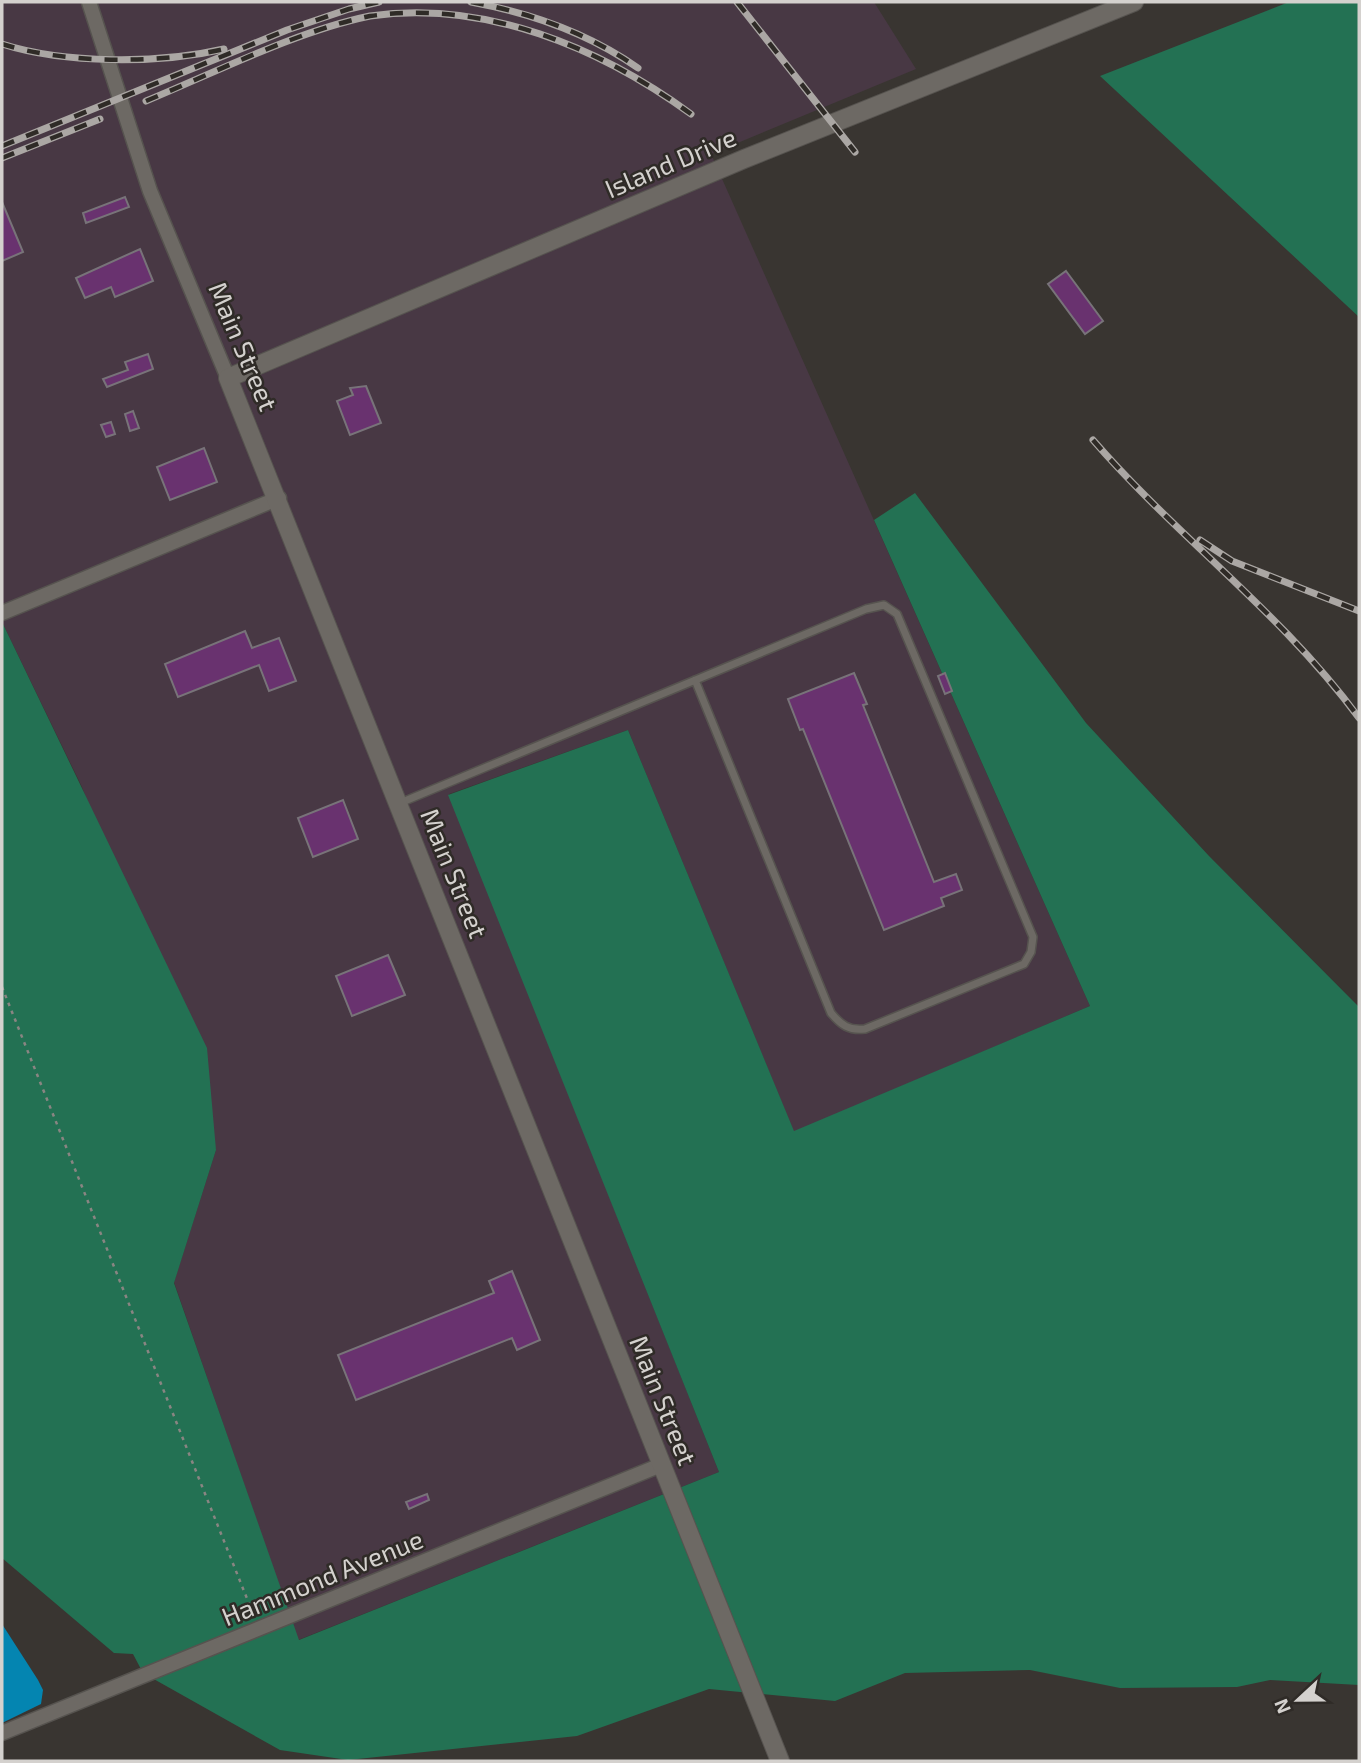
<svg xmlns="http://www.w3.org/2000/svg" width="1361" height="1763" font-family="'Exo 2',sans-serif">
	<rect width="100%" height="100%" fill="#393531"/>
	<path fill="#483844" d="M 2,2 L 874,2 L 916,69 L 711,154 L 1090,1006 L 794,1132 L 628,730 L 449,794 L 719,1472 L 298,1640 L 174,1282 L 216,1150 L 82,787 L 2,622 Z"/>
	<path fill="#237153" d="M 1289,2 L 1359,2 L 1359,317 L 1100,76 Z
		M 915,493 L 1086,723 L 1209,856 L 1359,1007 L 1359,1685 L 1270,1680 L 1237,1687 L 1120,1688 L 1030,1670 L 905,1673 L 835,1701 L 709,1689 L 577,1736 L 348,1760 L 280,1750 L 143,1673 L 133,1654 L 114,1653 L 2,1558 L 2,622 L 207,1048 L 216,1150 L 174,1283 L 299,1640 L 719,1472 L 448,795 L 628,730 L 794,1131 L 1090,1006 L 874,520 Z"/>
	<path fill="#0485b1" d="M 2,1624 L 38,1680 L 43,1690 L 41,1704 L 2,1723 Z"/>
	<path fill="#69326f" stroke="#787379" stroke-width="2" d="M 125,197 L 129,207 L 86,223 L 83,213 Z
		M 2,202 L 23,252 L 2,261 Z
		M 140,249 L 153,281 L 115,297 L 111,287 L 85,298 L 76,278 Z
		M 1066,271 L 1103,321 L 1085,334 L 1048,284 Z
		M 148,354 L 153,369 L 107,387 L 103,379 L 128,370 L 125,362 Z
		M 366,386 L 381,423 L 350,435 L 337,401 L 353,395 L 350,388 Z
		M 133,411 L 139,428 L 130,431 L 125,414 Z
		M 111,422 L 115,434 L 106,437 L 101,425 Z
		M 204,448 L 217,482 L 170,500 L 157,467 Z
		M 245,631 L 252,648 L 279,638 L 296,681 L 269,691 L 259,665 L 178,697 L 165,664 Z
		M 854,673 L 867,704 L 863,705 L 934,882 L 956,874 L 962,890 L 941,898 L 944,906 L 884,930 L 803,729 L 800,730 L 788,699 Z
		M 945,673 L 952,691 L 945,694 L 938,676 Z
		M 343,800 L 358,839 L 313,857 L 298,818 Z
		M 388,955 L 405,995 L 352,1016 L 336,976 Z
		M 512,1271 L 540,1340 L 517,1350 L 512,1338 L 356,1400 L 338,1355 L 494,1293 L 489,1281 Z
		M 427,1494 L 429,1500 L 409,1509 L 406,1502 Z"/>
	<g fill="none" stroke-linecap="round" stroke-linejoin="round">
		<g stroke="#56534f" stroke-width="10">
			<path id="service" d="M 400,803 L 866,609 L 884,605 L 897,614 L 1033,937 L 1031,952 L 1024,964 L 865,1029 C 849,1031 841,1025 831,1013 L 695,680"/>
		</g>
		<g stroke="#56534f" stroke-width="17">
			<path id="minor" d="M 89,2 L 150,191 L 228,378
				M 2,613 L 279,498
				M 2,1733 L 661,1465"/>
		</g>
		<g stroke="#56534f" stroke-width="20">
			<path id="tertiary" d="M 780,1761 L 228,378 L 744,159 L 1134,2"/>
		</g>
		<path stroke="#898582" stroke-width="2.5" stroke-dasharray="3.5 5" stroke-linecap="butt" d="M 2,987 L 254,1616"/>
		<use href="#service" stroke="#6d6964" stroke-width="7"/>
		<use href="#minor" stroke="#6d6964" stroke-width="14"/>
		<use href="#tertiary" stroke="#6d6964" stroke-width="18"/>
		<g stroke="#aba7a4" stroke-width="7">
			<path id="rail" d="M 471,2 C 531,13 588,33 638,68
				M 737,2 L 855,152
				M 2,44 C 65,64 159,64 224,49
				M 146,101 C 216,72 297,31 370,16 C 486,0 599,47 691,114
				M 2,146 L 287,30 L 349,9 L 379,2
				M 2,158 L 100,119
				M 1093,440 C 1177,537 1283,614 1359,718
				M 1200,540 L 1232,561 L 1359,611"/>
		</g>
		<use href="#rail" stroke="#2f2b27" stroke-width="4.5" stroke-dasharray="13" stroke-linecap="butt"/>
	</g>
	<g text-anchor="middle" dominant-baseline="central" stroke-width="5" stroke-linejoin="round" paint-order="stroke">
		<g font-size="26" fill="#d4d1ce" stroke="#2f2b27">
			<text transform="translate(670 162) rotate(-23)">Island Drive</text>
			<text transform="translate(244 346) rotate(67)">Main Street</text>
			<text transform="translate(455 873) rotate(68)">Main Street</text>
			<text transform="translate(664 1400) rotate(68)">Main Street</text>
			<text transform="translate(322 1577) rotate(-22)">Hammond Avenue</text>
		</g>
	</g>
	<rect width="1361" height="1763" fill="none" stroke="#d4d1ce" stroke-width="7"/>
	<g transform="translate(1298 1700) rotate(248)" stroke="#2f2b27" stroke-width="5" paint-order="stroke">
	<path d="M0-5L12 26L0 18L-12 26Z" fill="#d4d1ce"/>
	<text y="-10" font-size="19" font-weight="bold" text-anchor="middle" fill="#d4d1ce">N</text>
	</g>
</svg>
